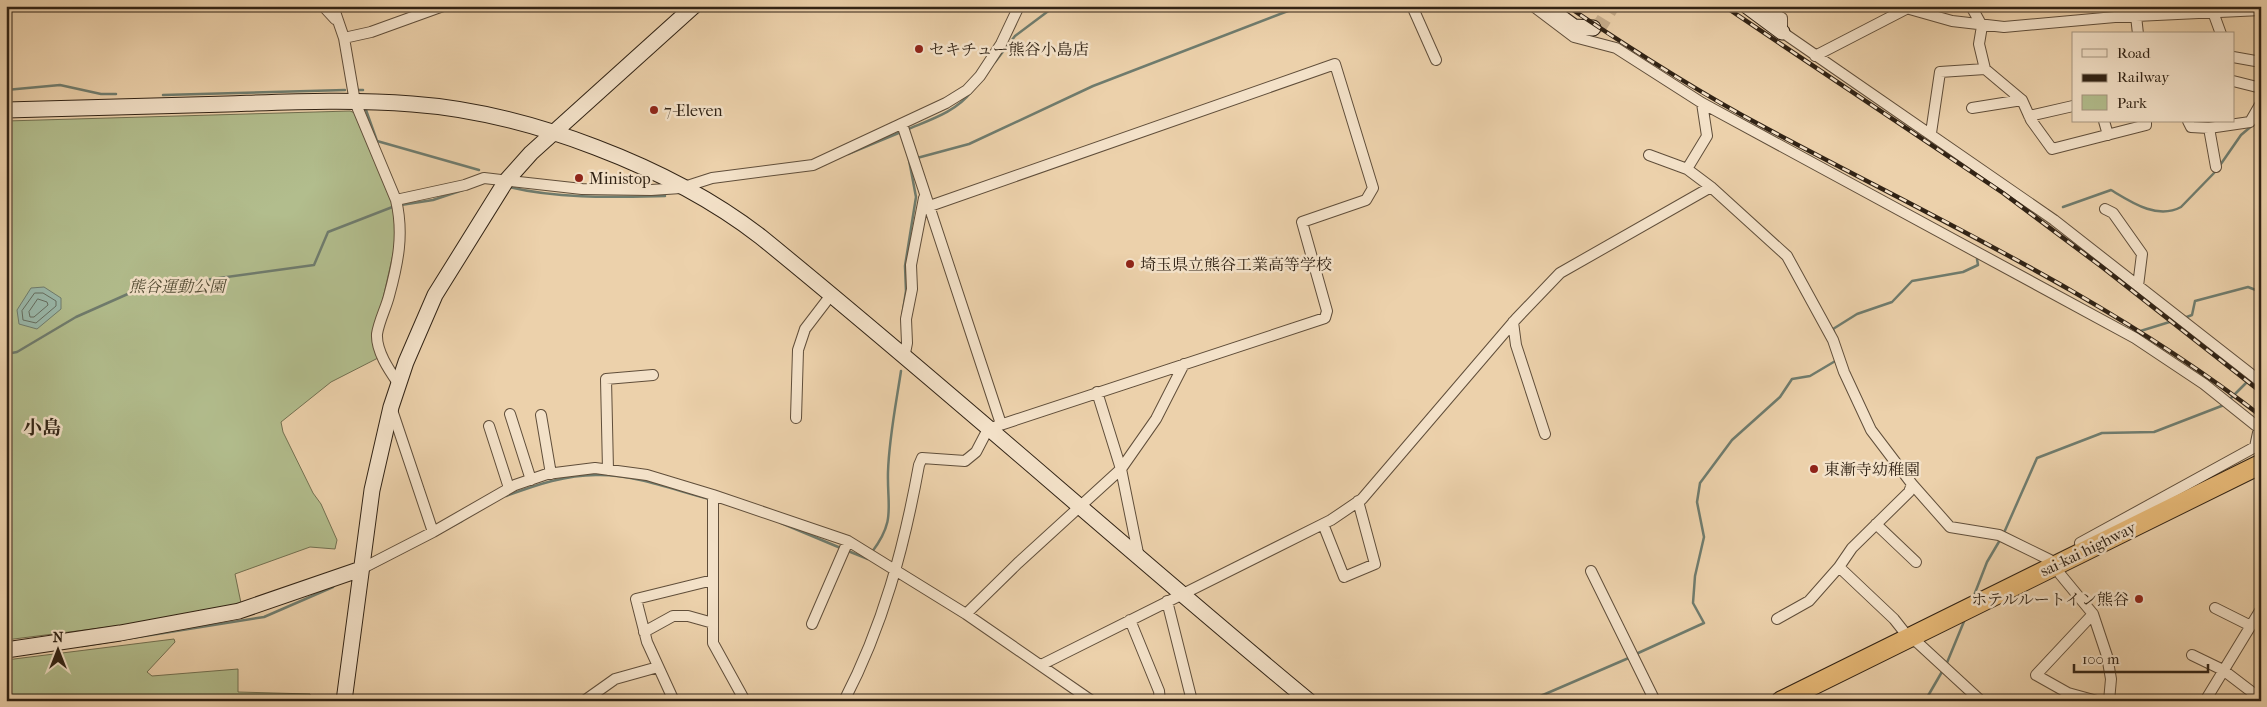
<svg xmlns="http://www.w3.org/2000/svg" width="2267" height="707" font-family="'IM FELL French Canon','Noto Serif JP',serif">
	<rect width="100%" height="100%" fill="#ecd1ab"/>
	<filter id="stains"><feTurbulence type="fractalNoise" baseFrequency=".004" numOctaves="4"/><feColorMatrix values="0 0 0 0 .2 0 0 0 0 .09 0 0 0 0 .02 0 0 0 .5 -.17"/></filter>
	<radialGradient id="worn" r=".72"><stop offset=".6" stop-color="#630" stop-opacity="0"/><stop offset="1" stop-color="#630" stop-opacity=".3"/></radialGradient>
	<path fill="#b2bd8d" stroke="#727051" d="M 350,111 L 355,113 L 395,204 L 398,232 L 374,338 L 378,358 L 331,382 L 281,422 L 283,432 L 313,493 L 321,504 L 337,540 L 335,549 L 310,547 L 235,574 L 241,603 L 187,617 L 6,640 L 6,121 Z
		M 174,639 L 175,642 L 147,672 L 152,676 L 238,669 L 238,692 L 310,694 L 311,701 L 6,701 L 6,660 Z"/>
	<path fill="#99b7a9" stroke="#6f7c6e" d="M 44,287 L 61,298 L 61,309 L 37,329 L 19,324 L 17,310 L 31,288 Z"/>
	<g fill="none" stroke-linecap="round" stroke-linejoin="round">
		<path stroke="#656d5f" stroke-width="1" d="M 35,293 L 43,293 L 56,301 L 56,306 L 36,323 L 23,320 L 22,311 Z
			M 38,299 L 47,302 L 48,305 L 34,317 L 30,317 L 29,312 Z"/>
		<path stroke="#6f7c6e" stroke-width="2.5" d="M 698,12 L 705,6
			M 995,62 L 1015,36 L 1055,6
			M 6,90 L 60,85 L 101,94 L 116,94
			M 358,90 L 363,90
			M 163,95 L 345,90
			M 366,110 L 377,141 L 479,170
			M 906,130 C 929,120 956,112 971,92
			M 848,154 L 901,132
			M 917,158 L 969,144 L 1093,86 L 1301,6
			M 509,187 C 559,199 614,197 665,196
			M 401,205 L 433,200 L 463,190
			M 2063,207 L 2111,190 C 2131,202 2157,220 2181,207 L 2216,171 L 2241,135 L 2261,118
			M 902,317 L 906,291 L 905,266 L 916,197 L 909,160 L 911,160
			M 2184,318 L 2192,315 L 2195,301 L 2248,287 L 2261,292
			M 1834,332 L 1833,329 L 1857,314 L 1892,302 L 1912,281 L 1963,272 L 1978,265 L 1977,259
			M 2134,333 L 2176,320
			M 6,354 L 17,352 L 76,317 L 139,289 L 314,265 L 328,232 L 395,206
			M 2255,374 L 2257,372 L 2261,375
			M 2228,401 L 2251,378
			M 506,496 C 536,485 567,474 600,475 C 636,475 674,490 709,499
			M 781,523 L 843,549
			M 2003,535 L 2037,458 L 2102,433 L 2154,432 L 2224,405
			M 848,551 L 868,559 L 869,557
			M 872,552 C 896,520 887,508 888,472 C 889,438 896,404 901,371
			M 367,571 L 462,521
			M 1973,598 L 1987,562 L 2000,540
			M 82,646 L 264,617 L 333,587
			M 1636,654 L 1704,623 L 1693,603 L 1695,576 L 1704,537 L 1697,502 L 1700,483 L 1732,440 L 1780,397 L 1792,379 L 1810,376 L 1837,360
			M 1946,665 L 1965,619
			M 1529,701 L 1631,657
			M 1925,701 L 1943,670"/>
		<path stroke="#c7ae8d" stroke-width="15" stroke-dasharray="15 8" stroke-linecap="butt" d="M 1593,28 L 1601,24 L 1612,6"/>
		<g stroke="#604e3a" stroke-width="12">
			<path id="street" d="M 323,6 L 335,19
				M 333,6 L 344,38 L 355,102 L 396,200 C 404,234 398,263 389,296 C 386,308 379,321 377,334 C 376,351 389,370 398,383
				M 1412,6 L 1436,60
				M 1533,6 L 1574,37 L 1616,48 L 1702,103 L 2135,338 L 2204,384 L 2259,428 L 2255,447 L 2080,543
				M 1760,6 L 1782,18 L 1782,32 L 2054,220 L 2261,382
				M 1899,6 L 1952,21 L 2004,27 L 2115,17 L 2261,10
				M 2213,12 L 2221,34
				M 2136,16 L 2138,34
				M 344,38 L 371,32 L 443,6
				M 1815,56 L 1906,9
				M 2233,57 L 2261,62
				M 1985,69 L 2022,100
				M 2233,81 L 2261,88
				M 1702,103 L 1707,136 L 1687,169 L 1711,187 L 1787,256 L 1833,340 L 1844,372 L 1871,430 L 1912,484 L 1909,492 L 1852,548 L 1839,567 L 1894,619 L 1909,638 L 1918,643 L 1981,701
				M 1972,108 L 2022,100 L 2031,120 L 2052,149 L 2146,125 L 2146,121
				M 2029,116 L 2073,106
				M 2104,121 L 2108,135
				M 2188,121 L 2191,127 L 2209,128
				M 902,124 L 1001,424
				M 1931,133 L 1940,72 L 1985,69 L 1979,44 L 1982,26 L 1971,6
				M 1649,155 L 1687,169
				M 2216,167 L 2209,128 L 2250,122 L 2261,103
				M 396,200 L 465,185 L 484,178 L 582,189 L 651,190 L 681,188 L 712,178 L 813,165 L 946,103 L 967,90 L 980,76 L 1001,44 L 1019,6
				M 2105,209 L 2113,213 L 2142,254 L 2138,286
				M 1513,322 L 1516,345 L 1545,434
				M 904,358 L 907,343 L 906,319 L 912,289 L 911,265 L 924,198
				M 1097,392 L 1121,469 L 1139,558
				M 392,410 L 433,532
				M 510,414 L 531,480
				M 541,415 L 551,474
				M 796,418 L 798,350 L 805,329 L 831,295
				M 489,426 L 509,488
				M 608,470 L 606,379 L 653,375
				M 1912,484 L 1950,527 L 1999,535 L 2050,560
				M 713,495 L 713,643 L 745,701
				M 1323,524 L 1344,577 L 1375,564 L 1358,501
				M 1876,524 L 1916,562
				M 361,569 L 433,532 L 515,485 L 547,474 L 595,468 L 647,475 L 713,495 L 848,541 L 966,614 L 1092,701
				M 1591,571 L 1655,701
				M 2060,574 L 2093,614 L 2107,656 L 2111,679 L 2109,701
				M 1167,601 L 1192,701
				M 2215,608 L 2251,626
				M 966,614 L 1018,563 L 1121,469 L 1156,419 L 1184,364
				M 2093,614 L 2036,675 L 2068,693 L 2097,701
				M 1777,619 L 1809,601 L 1839,567
				M 1130,620 L 1159,691 L 1160,701
				M 812,624 L 848,541
				M 644,632 L 673,616 L 688,616 L 713,623
				M 2192,655 L 2223,670 L 2261,699
				M 1041,665 L 1331,520 L 1362,499 L 1516,319 L 1560,273 L 1711,187
				M 584,701 L 615,679 L 658,667
				M 674,701 L 647,642 L 636,599 L 713,580
				M 844,701 C 883,626 904,548 919,465 L 922,458 L 965,461 L 976,452 L 988,429 L 1325,318 L 1327,311 L 1302,222 L 1366,200 L 1373,188 L 1335,64 L 927,207
				M 2205,701 L 2261,609"/>
		</g>
		<g stroke="#312315" stroke-width="17">
			<path id="secondary" d="M 1545,6 L 1574,27 L 1593,28
				M 1747,6 L 1782,32
				M 6,110 C 80,108 153,106 227,104 C 288,102 350,99 412,104 C 526,112 671,167 761,237 C 947,388 1124,548 1309,701
				M 6,650 L 120,633 L 239,611 L 361,569
				M 344,701 L 372,490 L 391,407 L 406,362 L 435,295 L 506,181 L 531,153 L 694,6"/>
		</g>
		<g stroke="#312315" stroke-width="21">
			<path id="highway" d="M 1781,701 L 2261,464"/>
		</g>
		<use href="#street" stroke="#f3e1c8" stroke-width="10"/>
		<use href="#secondary" stroke="#f3e1c8" stroke-width="15"/>
		<use href="#highway" stroke="#e6b876" stroke-width="19"/>
		<g stroke="#312315" stroke-width="4.5">
			<path id="rail" d="M 1567,6 C 1631,49 1696,91 1764,127 C 1932,217 2109,298 2261,416
				M 1724,6 L 2003,193 L 2102,267 L 2261,392"/>
		</g>
		<use href="#rail" stroke="#f3e1c8" stroke-width="2.5" stroke-dasharray="8" stroke-linecap="butt"/>
	</g>
	<g fill="#8f2418" stroke="#f3e1c8" stroke-width="2">
		<circle cx="919" cy="49" r="5"/>
		<circle cx="654" cy="110" r="5"/>
		<circle cx="579" cy="178" r="5"/>
		<circle cx="1130" cy="264" r="5"/>
		<circle cx="1814" cy="469" r="5"/>
		<circle cx="2139" cy="599" r="5"/>
	</g>
	<g text-anchor="middle" dominant-baseline="central" stroke-width="5" stroke-linejoin="round" paint-order="stroke">
		<g font-size="16" fill="#312315" stroke="#f3e1c8" text-anchor="start">
			<text x="929" y="49">セキチュー熊谷小島店</text>
			<text x="664" y="110">7-Eleven</text>
			<text x="589" y="178">Ministop</text>
			<text x="1140" y="264">埼玉県立熊谷工業高等学校</text>
			<text x="1824" y="469">東漸寺幼稚園</text>
			<text x="2129" y="599" text-anchor="end">ホテルルートイン熊谷</text>
		</g>
		<g font-size="16" font-style="italic" fill="#514a33" stroke="#f3e1c8">
			<text x="177" y="286">熊谷運動公園</text>
		</g>
		<g font-size="16" fill="#312315" stroke="#f3e1c8">
			<text transform="translate(2088 549) rotate(-26)">sai-kai highway</text>
		</g>
		<g font-size="19" font-weight="bold" fill="#312315" stroke="#f3e1c8">
			<text x="42" y="428">小島</text>
		</g>
	</g>
	<rect width="2267" height="707" fill="none" stroke="#ecd1ab" stroke-width="25"/>
	<rect x="8" y="8" width="2252" height="692" fill="none" stroke="#312315" stroke-width="2.5"/>
	<rect x="12" y="12" width="2242" height="682" fill="none" stroke="#312315"/>
	<rect x="2072" y="32" width="162" height="90" fill="#f3e1c8" stroke="#a59580"/>
	<rect x="2082" y="49" width="25" height="8" fill="#f3e1c8" stroke="#a59580"/>
	<text x="2117" y="58" font-size="15" fill="#312315">Road</text>
	<rect x="2082" y="74" width="25" height="8" fill="#312315" stroke="#a59580"/>
	<text x="2117" y="82" font-size="15" fill="#312315">Railway</text>
	<rect x="2082" y="95" width="25" height="15" fill="#b2bd8d" stroke="#a59580"/>
	<text x="2117" y="108" font-size="15" fill="#312315">Park</text>
	<g transform="translate(58 650)" stroke="#f3e1c8" stroke-width="4" paint-order="stroke">
	<path d="M0-4L9 19L0 12L-9 19Z" fill="#312315"/>
	<text y="-8" font-size="14" font-weight="bold" text-anchor="middle" fill="#312315">N</text>
	</g>
	<path d="M2074 664v8h134v-8" fill="none" stroke="#312315" stroke-width="2.5"/>
	<text x="2082" y="664" font-size="15" fill="#312315" stroke="#f3e1c8" stroke-width="4" paint-order="stroke">100 m</text>
	<rect width="100%" height="100%" filter="url(#stains)"/>
	<rect width="100%" height="100%" fill="url(#worn)"/>
</svg>
